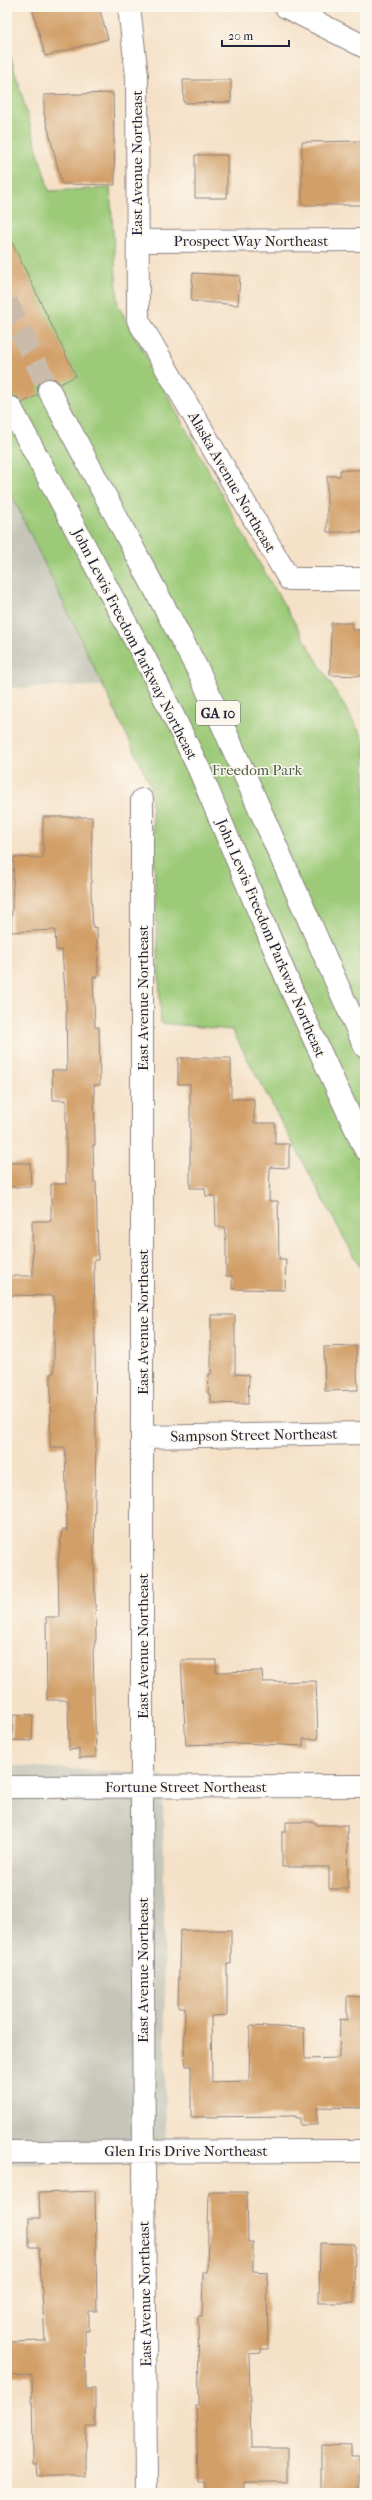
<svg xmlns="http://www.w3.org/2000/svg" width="372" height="2500" font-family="'IM FELL French Canon',serif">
	<rect width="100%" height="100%" fill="#fbf7ec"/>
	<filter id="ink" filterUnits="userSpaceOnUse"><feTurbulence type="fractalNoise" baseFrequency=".025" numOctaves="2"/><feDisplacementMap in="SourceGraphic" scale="8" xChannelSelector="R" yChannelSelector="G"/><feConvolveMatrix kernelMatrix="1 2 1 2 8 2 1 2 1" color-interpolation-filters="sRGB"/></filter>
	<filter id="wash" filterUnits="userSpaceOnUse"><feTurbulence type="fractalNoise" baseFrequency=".012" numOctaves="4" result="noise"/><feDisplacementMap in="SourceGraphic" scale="16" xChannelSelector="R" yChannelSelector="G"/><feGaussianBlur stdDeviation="0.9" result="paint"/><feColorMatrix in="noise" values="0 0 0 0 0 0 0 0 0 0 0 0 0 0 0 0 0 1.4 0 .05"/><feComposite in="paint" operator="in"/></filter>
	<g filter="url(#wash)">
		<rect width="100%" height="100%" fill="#f5e1c7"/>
		<path fill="#c5c5b8" d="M 7,484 L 103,686 L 7,688 Z
			M 7,1765 L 163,1775 L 166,2165 L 7,2164 Z"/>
		<path fill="#9cca78" stroke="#5f765a" d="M 7,43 L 49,191 L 110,188 L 118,305 L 258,561 L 365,741 L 365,1277 L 232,1030 L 161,1023 L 151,786 L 7,485 Z"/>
		<g id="blocks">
			<path fill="#d29f67" d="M 32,7 L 99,7 L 108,39 L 45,56 Z
				M 183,80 L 231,80 L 231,102 L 184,103 Z
				M 113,93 L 115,185 L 62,184 L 44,113 L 44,95 Z
				M 365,141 L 365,205 L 302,205 L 302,142 Z
				M 195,155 L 227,155 L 227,198 L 195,198 Z
				M 7,232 L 76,376 L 60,384 L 55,379 L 44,379 L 38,384 L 38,395 L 22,403 L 17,397 L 7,396 Z
				M 193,273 L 240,276 L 238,305 L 191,301 Z
				M 340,470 L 365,470 L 365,525 L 363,525 L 363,532 L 327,532 L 327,476 L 340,476 Z
				M 331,623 L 352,623 L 352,630 L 363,630 L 365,676 L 330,675 Z
				M 43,817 L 92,817 L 91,891 L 93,928 L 97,927 L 98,977 L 93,977 L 95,1027 L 99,1027 L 100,1085 L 94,1085 L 95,1145 L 93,1145 L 94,1182 L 96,1182 L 98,1260 L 94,1260 L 96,1438 L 94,1555 L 96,1639 L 93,1651 L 96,1757 L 79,1758 L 79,1749 L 69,1750 L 68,1700 L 47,1700 L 46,1617 L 59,1617 L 58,1563 L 62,1530 L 67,1530 L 65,1447 L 50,1447 L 51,1373 L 54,1373 L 54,1296 L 8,1295 L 9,1276 L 33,1276 L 32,1221 L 51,1221 L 51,1184 L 66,1184 L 66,1100 L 53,1100 L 52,1070 L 67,1070 L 66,1007 L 62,950 L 56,950 L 55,930 L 11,932 L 14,857 L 43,858 Z
				M 178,1058 L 231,1058 L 231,1099 L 254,1099 L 254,1123 L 275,1123 L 275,1144 L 289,1144 L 289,1168 L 270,1167 L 269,1201 L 278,1201 L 279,1259 L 286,1259 L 285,1290 L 232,1289 L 232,1276 L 226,1276 L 226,1242 L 224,1227 L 216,1227 L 215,1196 L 206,1196 L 205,1188 L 190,1188 L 190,1084 L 178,1084 Z
				M 8,1163 L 30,1163 L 31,1187 L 8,1187 Z
				M 211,1315 L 235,1315 L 235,1374 L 249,1375 L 248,1404 L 211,1403 L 211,1394 L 208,1394 L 209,1374 L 211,1374 Z
				M 356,1346 L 358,1390 L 325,1391 L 324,1347 Z
				M 181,1660 L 216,1660 L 216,1672 L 262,1671 L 263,1682 L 316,1681 L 318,1739 L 303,1739 L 303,1746 L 239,1743 L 186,1745 Z
				M 13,1714 L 33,1715 L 32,1741 L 12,1740 Z
				M 286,1822 L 316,1822 L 316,1825 L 347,1825 L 348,1889 L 329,1889 L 329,1867 L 282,1867 L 282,1832 L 286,1832 Z
				M 180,1930 L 231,1930 L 231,1964 L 227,1964 L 227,2015 L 211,2016 L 212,2082 L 249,2081 L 250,2026 L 304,2028 L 305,2059 L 339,2058 L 340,2019 L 347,2020 L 347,1996 L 365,1997 L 365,2108 L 317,2107 L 317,2125 L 300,2125 L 300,2118 L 296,2118 L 296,2116 L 191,2117 L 191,2066 L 186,2066 L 184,2054 L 185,2007 L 178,2007 Z
				M 95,2191 L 97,2311 L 89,2311 L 89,2330 L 85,2330 L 86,2389 L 95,2389 L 95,2426 L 86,2426 L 86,2476 L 38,2476 L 37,2465 L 33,2465 L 32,2375 L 7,2376 L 7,2342 L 45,2341 L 39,2247 L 29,2247 L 29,2218 L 40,2218 L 39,2193 Z
				M 209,2192 L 247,2192 L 248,2242 L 253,2242 L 253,2271 L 267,2272 L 268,2349 L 261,2349 L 261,2353 L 249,2354 L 251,2448 L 287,2448 L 287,2482 L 244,2482 L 244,2493 L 205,2493 L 205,2482 L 198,2482 L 196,2405 L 199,2405 L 198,2316 L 202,2316 L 203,2272 L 207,2272 Z
				M 320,2243 L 355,2244 L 354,2303 L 319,2303 Z
				M 321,2445 L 351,2446 L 351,2456 L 359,2456 L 359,2493 L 321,2493 Z"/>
		</g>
	</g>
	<g filter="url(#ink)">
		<use href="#blocks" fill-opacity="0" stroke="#8c8281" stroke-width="1"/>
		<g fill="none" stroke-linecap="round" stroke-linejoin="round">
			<path stroke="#cbbbab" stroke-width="22" stroke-dasharray="22 11" stroke-linecap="butt" d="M 7,302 L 49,390"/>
			<g stroke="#8c8281" stroke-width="24">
				<path id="minor" d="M 129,7 L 137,76 L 138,320 L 289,579 L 365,579
					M 286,7 L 365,47
					M 138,241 L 365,240
					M 142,800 L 142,1811 L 146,2493
					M 143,1437 L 365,1433
					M 7,1787 L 365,1786
					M 7,2152 L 365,2151"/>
			</g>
			<g stroke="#8c8281" stroke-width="24">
				<path id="highway" d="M 49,390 L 200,674 L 365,1047
					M 11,408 L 149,666 L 199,769 L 292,991 L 365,1149"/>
			</g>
			<use href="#minor" stroke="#fff" stroke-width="22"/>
			<use href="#highway" stroke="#fff" stroke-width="22"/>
		</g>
	</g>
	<g text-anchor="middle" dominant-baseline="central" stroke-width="3" stroke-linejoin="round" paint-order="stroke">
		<rect fill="#fbf7ec" stroke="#636270" stroke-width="1" x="196" y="701" width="44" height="24" rx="3"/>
		<g font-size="14" font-weight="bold" fill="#22223b">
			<text x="218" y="713">GA 10</text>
		</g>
		<g font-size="15" fill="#22223b" stroke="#fbf7ec">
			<text transform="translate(137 163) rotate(-90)">East Avenue Northeast</text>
			<text x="251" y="241">Prospect Way Northeast</text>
			<text transform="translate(232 482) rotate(60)">Alaska Avenue Northeast</text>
			<text transform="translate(135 644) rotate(63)">John Lewis Freedom Parkway Northeast</text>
			<text transform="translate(271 938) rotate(67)">John Lewis Freedom Parkway Northeast</text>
			<text transform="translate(143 998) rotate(-90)">East Avenue Northeast</text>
			<text transform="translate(143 1322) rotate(-90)">East Avenue Northeast</text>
			<text transform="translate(254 1435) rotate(-1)">Sampson Street Northeast</text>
			<text transform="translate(143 1646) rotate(-90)">East Avenue Northeast</text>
			<text x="186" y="1787">Fortune Street Northeast</text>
			<text transform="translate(143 1970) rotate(-90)">East Avenue Northeast</text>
			<text x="186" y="2151">Glen Iris Drive Northeast</text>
			<text transform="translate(145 2294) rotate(-91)">East Avenue Northeast</text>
		</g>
		<g font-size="15" fill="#4d5d50" stroke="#fbf7ec">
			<text x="257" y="770">Freedom Park</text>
		</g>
	</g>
	<rect width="372" height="2500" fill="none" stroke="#fbf7ec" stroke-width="24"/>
	<path d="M222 40v6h67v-6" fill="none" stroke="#22223b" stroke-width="2"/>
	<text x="228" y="40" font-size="12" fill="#22223b" stroke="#fbf7ec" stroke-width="3" paint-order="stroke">20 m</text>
</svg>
